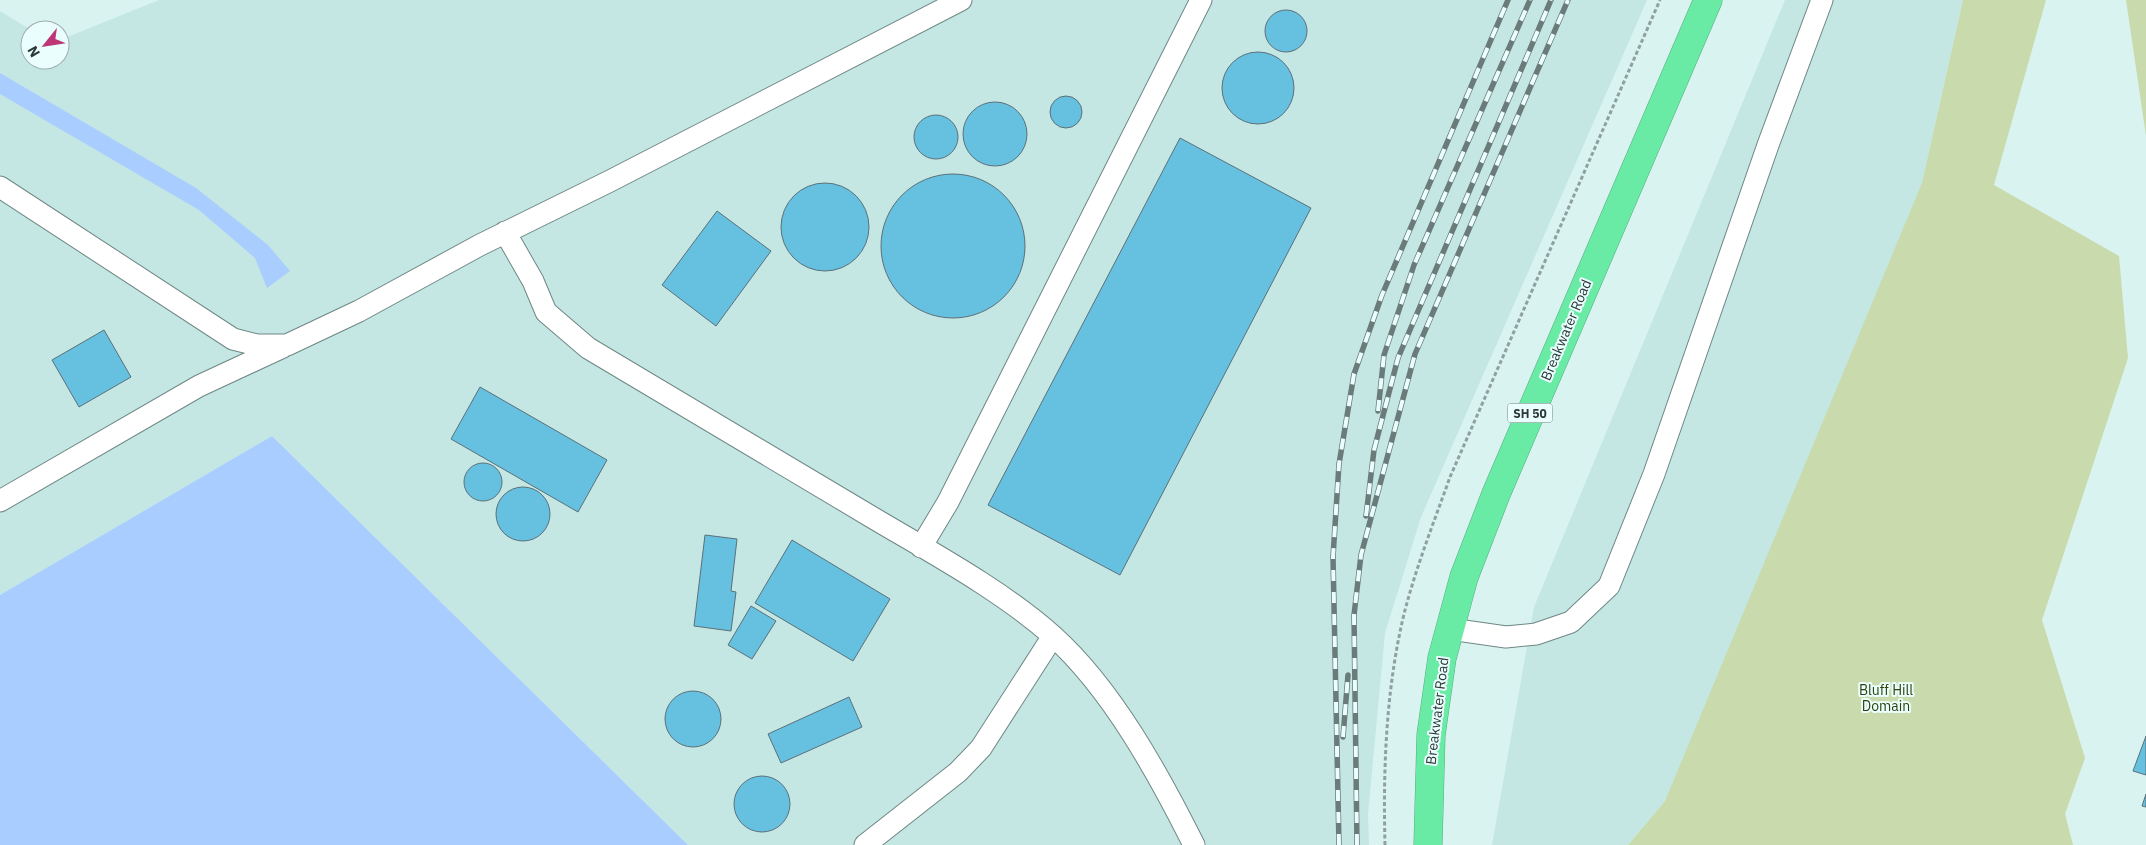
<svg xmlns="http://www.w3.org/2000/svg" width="2146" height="845" font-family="'IBM Plex Sans',sans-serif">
	<rect width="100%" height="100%" fill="#d9f3f1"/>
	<path fill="#c4e7e4" d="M 159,0 L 1647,0 L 1421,517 L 1385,633 L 1368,814 L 1369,845 L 688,845 L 272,436 L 0,595 L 0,11 L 31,30 L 30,60 L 60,60 L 60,40 Z
		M 1785,0 L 1963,0 L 1871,413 L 1665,801 L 1628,845 L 1492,845 L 1534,607 Z"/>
	<path fill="#c9dbac" d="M 1963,0 L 2046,0 L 1994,185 L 2119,256 L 2128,358 L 2042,620 L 2085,758 L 2065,814 L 2073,845 L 1628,845 L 1665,801 L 1922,183 Z
		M 2126,0 L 2146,0 L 2146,136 Z"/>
	<path fill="#a9cdfe" d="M 0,73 L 196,188 L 268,245 L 290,271 L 267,288 L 255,258 L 199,210 L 0,94 Z
		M 272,436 L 688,845 L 0,845 L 0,595 Z"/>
	<path fill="#66c1e1" stroke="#5b7078" d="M1265 31a21 21 0 1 1 42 0a21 21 0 1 1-42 0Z
		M1222 88a36 36 0 1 1 72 0a36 36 0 1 1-72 0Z
		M1050 112a16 16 0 1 1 32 0a16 16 0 1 1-32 0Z
		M963 134a32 32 0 1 1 64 0a32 32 0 1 1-64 0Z
		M914 137a22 22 0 1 1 44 0a22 22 0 1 1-44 0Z
		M 1180,138 L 1311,208 L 1120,575 L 988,505 Z
		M881 246a72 72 0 1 1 144 0a72 72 0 1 1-144 0Z
		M781 227a44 44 0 1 1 88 0a44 44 0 1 1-88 0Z
		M 717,211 L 771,251 L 716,326 L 662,285 Z
		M 104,330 L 131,377 L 79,407 L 52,360 Z
		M 480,387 L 607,460 L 578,512 L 451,439 Z
		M464 482a19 19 0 1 1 38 0a19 19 0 1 1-38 0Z
		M496 514a27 27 0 1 1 54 0a27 27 0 1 1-54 0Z
		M 705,535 L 737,539 L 731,591 L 736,592 L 731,631 L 694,626 Z
		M 792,540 L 890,599 L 853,661 L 755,603 Z
		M 751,606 L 776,621 L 752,659 L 728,645 Z
		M665 719a28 28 0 1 1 56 0a28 28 0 1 1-56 0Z
		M 849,697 L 862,727 L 781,763 L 768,734 Z
		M 2146,736 L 2146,775 L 2133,771 Z
		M734 804a28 28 0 1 1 56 0a28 28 0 1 1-56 0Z
		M 2146,794 L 2146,807 L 2142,806 Z"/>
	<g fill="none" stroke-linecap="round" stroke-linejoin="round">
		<g stroke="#6f8785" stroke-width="23">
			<path id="lane" d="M 0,187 L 233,339 L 257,345 L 287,345 L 359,311 L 480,245 L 610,181 L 961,0
				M 505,232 L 533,281 L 546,312 L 588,348 C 683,405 779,462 875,519 C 934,554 1001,590 1053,636 C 1112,689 1159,775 1194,845
				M 0,501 L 199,386 L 283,347
				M 921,547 L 948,502 L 1201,0
				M 1450,629 L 1506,637 L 1536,634 L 1571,622 L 1609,586 L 1654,474 L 1768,145 L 1822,0
				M 865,845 L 958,772 L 981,748 L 1053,636"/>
		</g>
		<g stroke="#54ac7f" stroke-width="29">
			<path id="highway" d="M 1428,845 L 1431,735 L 1442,658 L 1464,577 L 1496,494 L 1708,0"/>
		</g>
		<path stroke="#8ea1a0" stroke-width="3" stroke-dasharray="4 2.5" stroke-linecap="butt" d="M 1385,845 C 1383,768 1386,689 1404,614 C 1416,567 1434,522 1450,477 L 1660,0"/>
		<use href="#lane" stroke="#fff" stroke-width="21"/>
		<use href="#highway" stroke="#69eba6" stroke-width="28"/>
		<g stroke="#6b7b7a" stroke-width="5.5">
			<path id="rail" d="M 1378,411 L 1384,355 L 1414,265 L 1530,0
				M 1366,516 L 1374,450 L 1398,358 L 1551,0
				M 1343,737 L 1348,675
				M 1339,845 L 1333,557 L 1339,464 L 1354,374 L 1382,295 L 1508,0
				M 1357,845 L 1354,615 L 1361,555 L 1415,354 L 1568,0"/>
		</g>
		<use href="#rail" stroke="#eafffd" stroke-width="4" stroke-dasharray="11" stroke-linecap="butt"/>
	</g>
	<g text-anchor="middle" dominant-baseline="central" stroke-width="4" stroke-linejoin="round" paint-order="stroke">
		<rect fill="#eafffd" stroke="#667372" stroke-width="1" x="1507.5" y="403.5" width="45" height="19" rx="4"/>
		<g font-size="12" font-weight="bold" fill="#2d3737">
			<text x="1530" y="413">SH 50</text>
		</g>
		<g font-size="14" fill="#2d3737" stroke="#eafffd">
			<text transform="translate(1566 330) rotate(-67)">Breakwater Road</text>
			<text transform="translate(1437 711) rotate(-83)">Breakwater Road</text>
		</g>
		<g font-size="14" fill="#31400c" stroke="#eafffd">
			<text x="1886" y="690">Bluff Hill<tspan x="1886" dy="16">Domain</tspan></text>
		</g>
	</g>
	<g transform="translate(45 45) rotate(240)"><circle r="24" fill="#eafffd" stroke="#9eafae"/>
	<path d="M0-4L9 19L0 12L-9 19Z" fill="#bd3777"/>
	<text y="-8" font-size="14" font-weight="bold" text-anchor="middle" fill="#2d3737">N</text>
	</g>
</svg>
